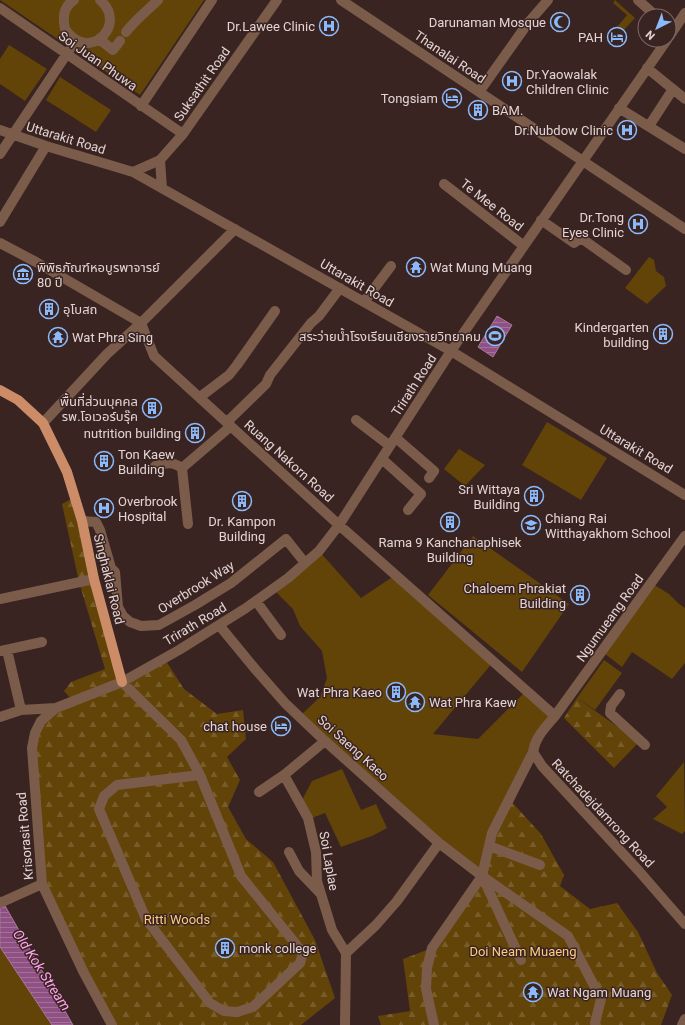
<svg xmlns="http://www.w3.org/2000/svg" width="685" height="1025" font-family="Roboto,'Noto Sans Thai',sans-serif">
	<defs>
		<pattern id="forest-firs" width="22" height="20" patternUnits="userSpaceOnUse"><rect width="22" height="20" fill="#624308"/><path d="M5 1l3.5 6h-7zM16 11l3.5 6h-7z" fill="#785d2b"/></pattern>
		<pattern id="water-rules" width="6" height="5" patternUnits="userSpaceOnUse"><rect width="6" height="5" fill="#8f5083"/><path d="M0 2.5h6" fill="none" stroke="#a47099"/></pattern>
	</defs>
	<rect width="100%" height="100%" fill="#392422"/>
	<path fill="#624308" d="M 0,0 L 204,0 L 140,95 Z
		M 615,0 L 635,18 L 622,32 L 617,27 L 627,15 L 613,3 Z
		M 9,45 L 47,69 L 25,101 L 0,84 L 0,59 Z
		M 60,77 L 111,110 L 96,132 L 46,100 Z
		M 649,257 L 654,260 L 656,271 L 664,277 L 666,286 L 647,304 L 625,288 Z
		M 547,422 L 607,458 L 581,500 L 522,465 Z
		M 459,449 L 485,465 L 465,486 L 444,469 Z
		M 473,536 L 569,604 L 522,672 L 428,595 Z
		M 319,551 L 361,598 L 397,574 L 494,661 L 433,734 L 478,739 L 527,690 L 555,716 L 533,752 L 482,876 L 301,715 L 320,697 L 327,678 L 322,651 L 300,626 L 293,609 L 273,589 Z
		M 653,584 L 669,594 L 678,603 L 685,608 L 685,663 L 672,679 L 632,652 L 622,667 L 605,654 Z
		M 604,660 L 622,673 L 595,710 L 577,698 Z
		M 684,762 L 685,831 L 682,834 L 653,819 L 667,807 L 656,796 Z
		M 342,769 L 361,810 L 376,804 L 387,828 L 372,836 L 341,847 L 325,813 L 312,818 L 302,800 L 312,781 Z
		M 0,947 L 52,1025 L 0,1025 Z"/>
	<path fill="url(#forest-firs)" d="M 71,499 L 122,681 L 166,661 L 184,689 L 217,714 L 243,710 L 246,739 L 227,757 L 240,780 L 228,807 L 246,839 L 273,862 L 315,940 L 335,998 L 301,1025 L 112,1025 L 42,884 L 32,748 L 41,721 L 73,701 L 64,691 L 71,682 L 105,669 L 79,582 L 62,504 Z
		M 577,698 L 639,742 L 614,768 L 564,718 Z
		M 509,799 L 541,834 L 564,875 L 560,886 L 590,909 L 617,903 L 638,932 L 657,973 L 672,995 L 661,1025 L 381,1025 L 378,1016 L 410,1011 L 403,959 L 432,948 L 479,886 L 485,858 Z"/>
	<path fill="url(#water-rules)" stroke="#a8789b" d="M 497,316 L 512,325 L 493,357 L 478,347 Z
		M 0,897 L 73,1025 L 52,1025 L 0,947 Z"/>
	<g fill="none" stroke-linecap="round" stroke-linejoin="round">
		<path stroke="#7b5c4a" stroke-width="10" d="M 74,0 C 66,5 63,13 64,22 C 64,27 66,32 70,35 C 93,59 127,23 100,0
			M 341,0 L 685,229
			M 638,0 L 656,16
			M 0,8 L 183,134
			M 126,32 C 135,20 147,11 158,0
			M 669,37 L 685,13
			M 99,39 L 113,50 L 120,41
			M 647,68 L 685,99
			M 479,92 L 528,23 L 548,0
			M 141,106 L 212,0
			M 619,108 L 685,149
			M 649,126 L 673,89
			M 0,130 L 46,146 L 133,172 L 451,351 L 685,495
			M 0,154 L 76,40
			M 160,160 L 162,188
			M 133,172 L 160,160 L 183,134 L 277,0
			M 444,184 L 524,246
			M 541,220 L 574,243 L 581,238 L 626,270
			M 0,222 L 46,146
			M 0,243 L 36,262 L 141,323 L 154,356 L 339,525 L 555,716
			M 364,302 L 391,266
			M 200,397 L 229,375 L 237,365 L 275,311
			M 356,420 L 390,446
			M 227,422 L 266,384 L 270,375 L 311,323 L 319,316 L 340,288
			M 43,423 L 107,354 L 141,323 L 235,229
			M 396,438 L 434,471 L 429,478
			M 382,459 L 421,494 L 408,510
			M 155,466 C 167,463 171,461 182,468
			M 82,521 L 96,522 L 100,530 L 111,568 L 115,572 L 118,607 L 123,616 L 130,622 L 141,626 L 159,625 L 195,605 L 231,583 L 286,539 L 305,563
			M 188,524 L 182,468 L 231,426
			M 0,599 L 94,579
			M 256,601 L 281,635
			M 219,625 L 256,670 L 285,703 L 325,741 L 439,843 L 482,876 L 568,936 L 601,999 L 595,1023
			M 7,650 L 21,710
			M 0,651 L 42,642
			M 122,682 L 181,740 L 200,775
			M 620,694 L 611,706 L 610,713 L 645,745
			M 0,717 L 21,710 L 56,708
			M 533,752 L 542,766 L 638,870 L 685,924
			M 200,775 L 241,876 L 303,953 L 300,963 L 253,1007 L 237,1012 L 224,1011 L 210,1003 L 146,919 L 99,809 L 104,796 L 117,785 Z
			M 284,775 L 308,818 L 316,852 L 317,881 L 332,930 L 346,953 L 345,1025
			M 259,792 L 284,775 L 325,741
			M 489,846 L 540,865
			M 289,852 L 299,871 L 321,894
			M 482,876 L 521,960
			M 0,903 L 42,884
			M 346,953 L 376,925 L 397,901 L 439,843
			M 112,1025 L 84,973 L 42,884 L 32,748 L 35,733 L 41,721 L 56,708 L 122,682 L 179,650 L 246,608 L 288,578 L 319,551 L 339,525 L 451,351 L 667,40
			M 434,1025 L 426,989 L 427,968 L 432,948 L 482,876 L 492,833 L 533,752 C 535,737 546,727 555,716 L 685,536
			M 682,1025 L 685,1019"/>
		<path stroke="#cb8c67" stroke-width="10" d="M 0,390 L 18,400 L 43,423 L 67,472 L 82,521 L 94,579 L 122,682"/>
	</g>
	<defs>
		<g id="mosque-ring" transform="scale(1)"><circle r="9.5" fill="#392422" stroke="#8bbafc" stroke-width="1.5"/><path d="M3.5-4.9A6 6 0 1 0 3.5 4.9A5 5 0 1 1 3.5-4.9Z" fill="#8bbafc"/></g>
		<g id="hospital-ring" transform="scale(1)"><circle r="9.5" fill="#392422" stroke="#8bbafc" stroke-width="1.5"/><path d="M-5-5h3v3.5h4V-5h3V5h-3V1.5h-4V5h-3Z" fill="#8bbafc"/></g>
		<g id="hotel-ring" transform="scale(1)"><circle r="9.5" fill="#392422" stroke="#8bbafc" stroke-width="1.5"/><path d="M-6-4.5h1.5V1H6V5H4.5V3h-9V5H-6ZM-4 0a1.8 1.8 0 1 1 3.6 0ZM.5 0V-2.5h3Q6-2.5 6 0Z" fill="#8bbafc"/></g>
		<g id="building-ring" transform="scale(1)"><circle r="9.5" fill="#392422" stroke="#8bbafc" stroke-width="1.5"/><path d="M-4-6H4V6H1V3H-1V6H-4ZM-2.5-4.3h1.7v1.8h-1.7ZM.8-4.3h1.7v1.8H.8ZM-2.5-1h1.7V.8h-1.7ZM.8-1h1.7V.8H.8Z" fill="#8bbafc"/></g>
		<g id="temple-ring" transform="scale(1)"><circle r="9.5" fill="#392422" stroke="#8bbafc" stroke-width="1.5"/><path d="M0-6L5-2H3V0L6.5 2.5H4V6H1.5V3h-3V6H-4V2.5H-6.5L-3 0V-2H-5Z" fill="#8bbafc"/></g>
		<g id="museum-ring" transform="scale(1)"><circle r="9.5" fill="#392422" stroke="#8bbafc" stroke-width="1.5"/><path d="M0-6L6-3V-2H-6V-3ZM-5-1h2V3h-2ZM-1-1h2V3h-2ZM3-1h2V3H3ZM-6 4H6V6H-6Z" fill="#8bbafc"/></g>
		<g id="stadium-ring" transform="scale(1)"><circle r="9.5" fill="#392422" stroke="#8bbafc" stroke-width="1.5"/><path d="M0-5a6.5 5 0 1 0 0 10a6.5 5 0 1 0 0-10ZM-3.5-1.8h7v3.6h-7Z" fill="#8bbafc"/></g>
		<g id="school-ring" transform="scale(1)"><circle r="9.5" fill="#392422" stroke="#8bbafc" stroke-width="1.5"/><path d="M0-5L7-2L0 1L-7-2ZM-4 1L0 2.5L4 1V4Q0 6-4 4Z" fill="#8bbafc"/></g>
	</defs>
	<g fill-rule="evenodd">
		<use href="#mosque-ring" x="560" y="22"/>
		<use href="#hospital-ring" x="329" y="26"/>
		<use href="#hotel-ring" x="617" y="37"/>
		<use href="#hospital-ring" x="512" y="81"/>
		<use href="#hotel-ring" x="452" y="98"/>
		<use href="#building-ring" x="478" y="110"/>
		<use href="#hospital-ring" x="627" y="130"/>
		<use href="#hospital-ring" x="638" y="224"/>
		<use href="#temple-ring" x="416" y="267"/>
		<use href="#museum-ring" x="23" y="274"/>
		<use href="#building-ring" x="49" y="309"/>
		<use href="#building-ring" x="663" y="334"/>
		<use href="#stadium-ring" x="495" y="336"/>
		<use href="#temple-ring" x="58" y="337"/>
		<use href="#building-ring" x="152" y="408"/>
		<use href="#building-ring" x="195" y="433"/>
		<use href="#building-ring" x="104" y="461"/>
		<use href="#building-ring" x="534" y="496"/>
		<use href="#building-ring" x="242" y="501"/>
		<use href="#hospital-ring" x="104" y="508"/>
		<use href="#building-ring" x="450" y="522"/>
		<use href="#school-ring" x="531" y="525"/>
		<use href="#building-ring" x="580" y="595"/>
		<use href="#building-ring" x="396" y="692"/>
		<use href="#temple-ring" x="415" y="702"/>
		<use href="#hotel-ring" x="281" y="726"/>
		<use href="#building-ring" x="225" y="948"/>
		<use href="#temple-ring" x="533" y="992"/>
	</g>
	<g text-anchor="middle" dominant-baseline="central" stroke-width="3" stroke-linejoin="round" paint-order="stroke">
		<g font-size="13" fill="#e3d4d3" stroke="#392422" text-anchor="end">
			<text x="546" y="22">Darunaman Mosque</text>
			<text x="315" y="26">Dr.Lawee Clinic</text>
			<text x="603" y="37">PAH</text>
			<text x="526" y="74" text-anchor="start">Dr.Yaowalak<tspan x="526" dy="15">Children Clinic</tspan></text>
			<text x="438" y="98">Tongsiam</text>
			<text x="492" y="110" text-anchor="start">BAM.</text>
			<text x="613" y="130">Dr.Nubdow Clinic</text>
			<text x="624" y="217">Dr.Tong<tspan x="624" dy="15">Eyes Clinic</tspan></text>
			<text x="37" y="267" text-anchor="start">พิพิธภัณฑ์หอบูรพาจารย์<tspan x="37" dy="15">80 ปี</tspan></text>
			<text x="430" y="267" text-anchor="start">Wat Mung Muang</text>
			<text x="63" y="309" text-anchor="start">อุโบสถ</text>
			<text x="649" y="327">Kindergarten<tspan x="649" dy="15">building</tspan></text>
			<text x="481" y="336">สระว่ายน้ำโรงเรียนเชียงรายวิทยาคม</text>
			<text x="72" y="337" text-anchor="start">Wat Phra Sing</text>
			<text x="138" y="401">พื้นที่ส่วนบุคคล<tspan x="138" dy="15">รพ.โอเวอร์บรุ๊ค</tspan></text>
			<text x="181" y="433">nutrition building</text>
			<text x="118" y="454" text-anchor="start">Ton Kaew<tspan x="118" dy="15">Building</tspan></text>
			<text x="520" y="489">Sri Wittaya<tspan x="520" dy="15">Building</tspan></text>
			<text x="118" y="501" text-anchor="start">Overbrook<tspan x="118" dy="15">Hospital</tspan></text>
			<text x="545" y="518" text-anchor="start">Chiang Rai<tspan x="545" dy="15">Witthayakhom School</tspan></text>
			<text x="242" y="521" text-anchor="middle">Dr. Kampon<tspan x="242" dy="15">Building</tspan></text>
			<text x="450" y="542" text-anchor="middle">Rama 9 Kanchanaphisek<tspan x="450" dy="15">Building</tspan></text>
			<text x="566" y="588">Chaloem Phrakiat<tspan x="566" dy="15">Building</tspan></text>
			<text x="382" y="692">Wat Phra Kaeo</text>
			<text x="429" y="702" text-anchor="start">Wat Phra Kaew</text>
			<text x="267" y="726">chat house</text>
			<text x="239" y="948" text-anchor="start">monk college</text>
			<text x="547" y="992" text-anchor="start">Wat Ngam Muang</text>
		</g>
		<g font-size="13" fill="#e3d4d3" stroke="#392422">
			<text transform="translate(450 57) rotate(34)">Thanalai Road</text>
			<text transform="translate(98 61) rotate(35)">Soi Juan Phuwa</text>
			<text transform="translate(202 84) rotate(-55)">Suksathit Road</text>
			<text transform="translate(66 138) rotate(17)">Uttarakit Road</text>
			<text transform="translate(492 205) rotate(38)">Te Mee Road</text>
			<text transform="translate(357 283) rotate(30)">Uttarakit Road</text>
			<text transform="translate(414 385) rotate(-57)">Trirath Road</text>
			<text transform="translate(636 449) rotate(31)">Uttarakit Road</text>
			<text transform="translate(289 461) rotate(42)">Ruang Nakorn Road</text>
			<text transform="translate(109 579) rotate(76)">Singhaklai Road</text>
			<text transform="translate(196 587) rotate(-32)">Overbrook Way</text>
			<text transform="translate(610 618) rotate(-54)">Ngumueang Road</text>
			<text transform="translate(195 624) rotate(-31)">Trirath Road</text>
			<text transform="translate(353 748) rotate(42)">Soi Saeng Kaeo</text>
			<text transform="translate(603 813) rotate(47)">Ratchadejdamrong Road</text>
			<text transform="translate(25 836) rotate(-95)">Krisorasit Road</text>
			<text transform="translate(329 861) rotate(80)">Soi Laplae</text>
		</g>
		<g font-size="13" fill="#fecb7e" stroke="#392422">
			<text x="177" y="919">Ritti Woods</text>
			<text x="523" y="951">Doi Neam Muaeng</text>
		</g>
		<g font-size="14" font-style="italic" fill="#ffa5ed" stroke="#392422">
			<text transform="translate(42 970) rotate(57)">Old Kok Stream</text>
		</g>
	</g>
	<g transform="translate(657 28) rotate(222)"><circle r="19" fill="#392422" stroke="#7d6a69"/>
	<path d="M0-3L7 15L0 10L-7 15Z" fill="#8bbafc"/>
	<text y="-6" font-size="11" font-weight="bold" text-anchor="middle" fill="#e3d4d3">N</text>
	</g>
</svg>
